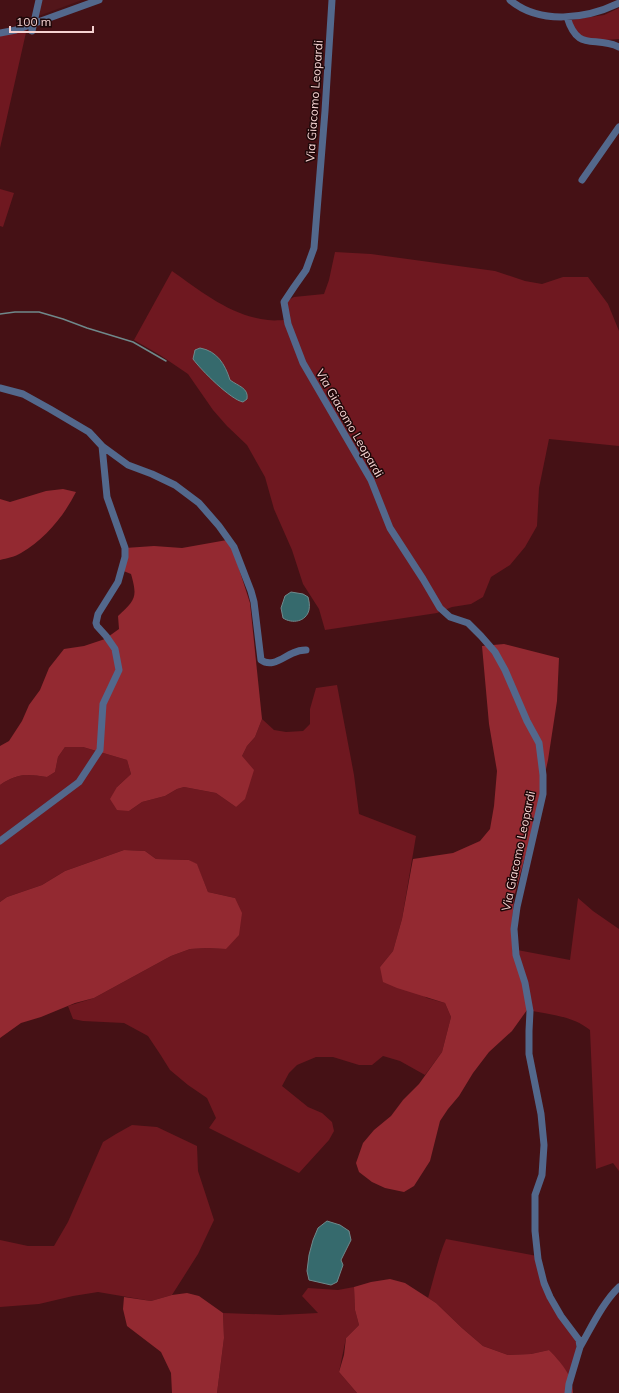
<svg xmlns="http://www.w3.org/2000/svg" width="619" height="1393" font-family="Mulish,sans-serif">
	<rect width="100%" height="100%" fill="#451115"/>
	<path fill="#52161a" d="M 41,0 L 82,0 L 36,17 Z"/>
	<path fill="#6f1820" d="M 619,8 L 619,39 L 593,41 L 576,34 L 571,20 L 604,15 Z
		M 27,28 L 0,148 L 0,35 Z
		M 0,189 L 14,193 L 3,227 L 0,226 Z
		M 335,252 L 371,254 L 495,271 L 525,281 L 542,284 L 563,277 L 588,277 L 608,304 L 619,331 L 619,446 L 549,439 L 539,488 L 537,526 L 525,547 L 510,565 L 491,577 L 483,597 L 471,604 L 452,607 L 437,613 L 325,630 L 319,609 L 303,584 L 292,550 L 274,509 L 265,477 L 247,445 L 227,426 L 213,410 L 188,374 L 160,355 L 134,340 L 172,271 C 202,292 231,316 268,320 C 274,321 281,320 287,320 L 281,304 L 294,297 L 324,294 L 329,280 Z
		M 337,685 L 354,775 L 359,814 L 416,836 L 402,919 L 393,951 L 380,967 L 427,998 L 445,1003 L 451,1017 L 442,1052 L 425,1075 L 400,1061 L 383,1056 L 372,1065 L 359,1065 L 333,1057 L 316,1057 L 297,1065 L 289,1073 L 282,1086 L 308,1107 L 322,1113 L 332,1122 L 334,1131 L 329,1140 L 299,1173 L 209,1128 L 216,1118 L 207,1098 L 188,1085 L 170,1070 L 160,1054 L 148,1036 L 124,1023 L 83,1021 L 73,1019 L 68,1006 L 94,998 L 171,956 L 190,949 L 207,948 L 226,949 L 235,898 L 208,892 L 197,865 L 189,860 L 156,859 L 145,851 L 124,850 L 65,871 L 42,885 L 7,897 L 0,902 L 0,785 C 18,773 26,774 47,777 L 55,772 L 58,757 L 65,747 L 83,747 L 127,760 L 131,774 L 117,787 L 129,811 L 142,802 L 165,796 L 177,789 L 184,787 L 216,793 L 236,807 L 242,756 L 247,746 L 255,737 L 262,719 L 274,730 L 286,732 L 303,731 L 310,724 L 310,709 L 316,688 Z
		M 578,898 L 593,911 L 619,929 L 619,1171 L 613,1163 L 596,1169 L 590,1030 C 573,1016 548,1014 527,1010 L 512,949 L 570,960 Z
		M 132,1125 L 157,1127 L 197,1146 L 198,1171 L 214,1220 L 198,1254 L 172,1295 L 151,1301 L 98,1292 L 73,1296 L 39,1304 L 0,1307 L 0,1240 L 28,1246 L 54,1246 L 68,1222 L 103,1142 L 116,1134 Z
		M 446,1239 L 537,1256 L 541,1279 L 577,1339 L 573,1384 L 560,1362 L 549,1350 L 531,1354 L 508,1355 L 483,1346 L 462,1328 L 436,1303 L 428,1298 C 434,1278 438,1258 446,1239 Z
		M 354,1287 L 355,1310 L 359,1325 L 346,1338 L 339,1372 L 357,1393 L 217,1393 L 224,1338 L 223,1313 L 279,1315 L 318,1313 L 302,1296 L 308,1288 L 338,1290 Z"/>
	<path fill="#932931" d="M 63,489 L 76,492 C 64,516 45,539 21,553 C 15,557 7,558 0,560 L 0,499 L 10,502 L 46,491 Z
		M 227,540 L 232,547 L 250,603 L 262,719 L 255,737 L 247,746 L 242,756 L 254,770 L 245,799 L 236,807 L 216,793 L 184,787 L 177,789 L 165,796 L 142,802 L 129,811 L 117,810 L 110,799 L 117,787 L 131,774 L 127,760 L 83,747 L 65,747 L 58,757 L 55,772 L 47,777 C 26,774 18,773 0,785 L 0,746 L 9,741 L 22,721 L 29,705 L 40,690 L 49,668 L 64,649 L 84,646 L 105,639 L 119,629 L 118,616 C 135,600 138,598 131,574 L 121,570 L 125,548 L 154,546 L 182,548 Z
		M 504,644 L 559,658 L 557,701 L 548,760 L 534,824 L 514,897 L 512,925 L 512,949 L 525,994 L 527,1010 L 512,1031 L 489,1052 L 473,1073 L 459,1096 L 448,1109 L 440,1121 L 430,1161 L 414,1186 L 404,1192 L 385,1188 L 372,1182 L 359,1172 L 356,1163 L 363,1143 L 374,1130 L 391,1116 L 403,1100 L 419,1084 L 442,1052 L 451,1017 L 445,1003 L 397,988 L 383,982 L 380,967 L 393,951 L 402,919 L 413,859 L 453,853 L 480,841 L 490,829 L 494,806 L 497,771 L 489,724 L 482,646 Z
		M 124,850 L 145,851 L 156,859 L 189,860 L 197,864 L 208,892 L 235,898 L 242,913 L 239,935 L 226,949 L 207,948 L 190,949 L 171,956 L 94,998 L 75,1003 L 41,1017 L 21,1023 L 0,1038 L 0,902 L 7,897 L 42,885 L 65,871 Z
		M 390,1279 L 405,1283 L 436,1303 L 462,1328 L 483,1346 L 508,1355 L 531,1354 L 549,1350 C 561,1362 573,1376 573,1393 L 357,1393 L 339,1372 L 344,1355 L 346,1338 L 359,1325 L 355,1310 L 354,1287 L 371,1282 Z
		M 187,1293 L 199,1296 L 223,1313 L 224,1338 L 217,1393 L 172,1393 L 171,1373 L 161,1352 L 127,1326 L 123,1309 L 124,1297 L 151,1301 L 172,1295 Z"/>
	<path fill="#366a6d" stroke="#6f898b" d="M 200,348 C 217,351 225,364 230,380 C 238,386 249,388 247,399 L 243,402 C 231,400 201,370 193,359 L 195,350 Z
		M 291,592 L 303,594 L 308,597 C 309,601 310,605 309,610 C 306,622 292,624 283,618 L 281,608 L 285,596 Z
		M 327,1221 L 340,1225 L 349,1231 L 351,1240 L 341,1260 L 343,1265 L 337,1282 L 331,1285 L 309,1280 L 307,1271 L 309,1255 L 313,1240 L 318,1228 Z"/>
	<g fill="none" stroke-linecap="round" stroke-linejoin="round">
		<path stroke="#6f898b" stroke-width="1.5" d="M 0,314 L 15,312 L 39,312 L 63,319 L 87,328 L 133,342 L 166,361"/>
		<path stroke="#53688c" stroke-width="7" d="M 332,0 L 325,111 L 314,248 L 306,270 L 294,287 L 284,302 L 288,324 L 303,363 L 371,480 L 390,528 L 423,579 L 440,608 L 450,617 L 468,623 L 481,636 L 495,652 L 505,670 L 527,721 L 539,743 L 543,775 L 543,794 L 517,907 L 514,929 L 516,955 L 525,983 L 530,1011 L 529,1031 L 529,1054 L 541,1114 L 544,1145 L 542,1175 L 535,1195 L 535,1231 L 538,1259 L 544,1283 L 550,1297 L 561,1316 L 579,1340 L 580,1347 L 569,1384 L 568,1393
			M 510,0 C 540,25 586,19 619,3
			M 567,17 C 578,53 594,35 619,47
			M 32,31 L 39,0
			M 0,33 L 16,30 L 99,0
			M 582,180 L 619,127
			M 0,388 L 23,394 L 50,409 L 89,432 L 102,446 L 107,497 L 125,548 L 125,557 L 118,582 L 98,614 L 96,623 L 97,626 L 106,636 L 115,649 L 119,670 L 103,704 L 100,750 L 79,782 L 0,841
			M 102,446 L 128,465 L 152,474 L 175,485 L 199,503 L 219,526 L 234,547 L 251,591 L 254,602 L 261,660 C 272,668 283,657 293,653 C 297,651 301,650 306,650
			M 580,1347 C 591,1328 603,1302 619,1287"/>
	</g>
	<g text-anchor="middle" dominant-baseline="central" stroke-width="3" stroke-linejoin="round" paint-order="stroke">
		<g font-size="12" fill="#f5d2d1" stroke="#1d0708">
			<text transform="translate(314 101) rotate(-86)">Via Giacomo Leopardi</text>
			<text transform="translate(350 423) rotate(60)">Via Giacomo Leopardi</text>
			<text transform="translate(518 851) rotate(-78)">Via Giacomo Leopardi</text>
		</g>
	</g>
	<path d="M10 26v6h83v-6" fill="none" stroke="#f5d2d1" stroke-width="2"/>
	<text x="16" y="26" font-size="12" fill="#f5d2d1" stroke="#1d0708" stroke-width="3" paint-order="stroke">100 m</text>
</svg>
